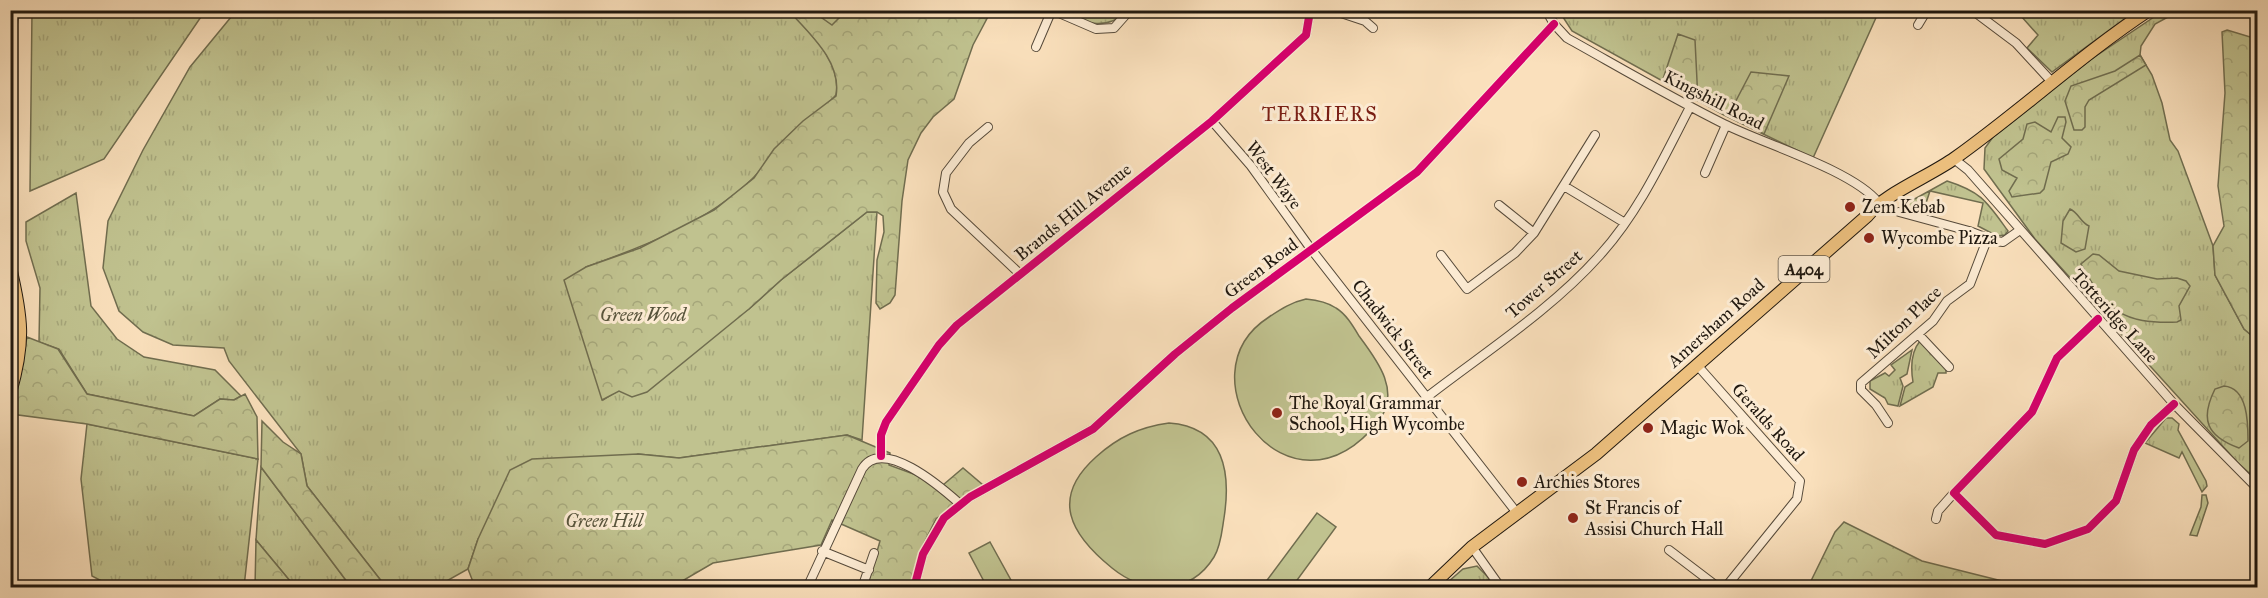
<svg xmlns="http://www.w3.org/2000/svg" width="2268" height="598" viewBox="0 0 2268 598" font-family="'IM FELL Great Primer',serif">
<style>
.grass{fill:url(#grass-tufts);stroke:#706d4f;stroke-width:1.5}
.forest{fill:url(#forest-crowns);stroke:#706d4f;stroke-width:1.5}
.garden{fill:#c0c28f;stroke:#706d4f;stroke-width:1.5}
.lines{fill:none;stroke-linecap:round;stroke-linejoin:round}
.minor-casing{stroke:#564a3a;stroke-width:10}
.primary-casing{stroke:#20180f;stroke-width:14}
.minor{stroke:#fcebd3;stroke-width:8}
.primary{stroke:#edc07e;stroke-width:12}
.cycleway-casing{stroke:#fcebd3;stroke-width:11}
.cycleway{stroke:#d6006c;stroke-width:8}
.poi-dot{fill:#8f2418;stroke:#fcebd3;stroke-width:2}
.labels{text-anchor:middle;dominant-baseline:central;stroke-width:6;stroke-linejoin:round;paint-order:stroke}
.shield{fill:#fcebd3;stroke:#62574a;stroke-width:1.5}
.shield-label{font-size:16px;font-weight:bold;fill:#20180f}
.street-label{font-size:18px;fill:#20180f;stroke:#fcebd3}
.poi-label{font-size:18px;fill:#20180f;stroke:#fcebd3;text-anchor:start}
.park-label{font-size:18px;font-style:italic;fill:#58543c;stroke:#fcebd3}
.neighbourhood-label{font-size:20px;letter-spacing:1.5px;fill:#7a1f14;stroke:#fcebd3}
</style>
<defs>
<pattern id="grass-tufts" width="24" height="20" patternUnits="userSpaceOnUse" patternTransform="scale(1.5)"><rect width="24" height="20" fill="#c0c28f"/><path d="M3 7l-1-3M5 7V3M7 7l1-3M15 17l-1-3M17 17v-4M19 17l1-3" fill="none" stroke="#a5a67a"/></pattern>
<pattern id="forest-crowns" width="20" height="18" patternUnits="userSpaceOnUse" patternTransform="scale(1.5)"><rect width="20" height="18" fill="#c0c28f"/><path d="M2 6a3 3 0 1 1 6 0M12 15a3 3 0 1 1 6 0" fill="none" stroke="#a5a67a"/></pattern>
</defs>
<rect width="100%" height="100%" fill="#fae0bc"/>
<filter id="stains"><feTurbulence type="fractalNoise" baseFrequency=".00333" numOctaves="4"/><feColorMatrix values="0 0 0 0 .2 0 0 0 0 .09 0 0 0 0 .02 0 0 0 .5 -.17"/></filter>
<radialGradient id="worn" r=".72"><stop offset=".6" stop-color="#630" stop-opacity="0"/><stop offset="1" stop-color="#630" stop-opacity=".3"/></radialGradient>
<path class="grass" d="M32,11H205L104,159L30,191Z
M236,11H789C811,34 842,61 836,95C822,111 802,122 787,137C773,150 765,167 752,179C706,223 645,246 586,267L603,400L749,309L781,280L867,212H877L862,440L847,435L679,458L638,454L478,539L468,569L436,587H386L307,486L301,454L229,361L224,348L173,345L143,332L119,311L103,268L108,221L143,150L190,67Z
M812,11H846L832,26Z
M1065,11H1126C1111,29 1083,26 1065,11Z
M1559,11H1879L1813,158L1724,115L1572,31Z
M2022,11V10L2135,11L2052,72L2027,48L2038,35L2020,15Z
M2163,11H2179L2155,24L2141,46L2140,55L2152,75L2162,103L2170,140L2178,151L2213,246L2215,275L2244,329L2257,340V480L2238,463L2035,239L1984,169L1985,148L1993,137L2090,60Z
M1947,181C1982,192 1987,202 2008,231L2005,235L1997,236L1978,226L1983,203L1930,191L1924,209L1931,211L1930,214L1922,211V202H1916L1913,208L1902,206Z
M76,193L91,306L117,339L144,357L215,370L241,396L234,400L220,399L194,416L87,394L59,349L39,342L40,288L26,241V222Z
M1920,341L1946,368V373H1938L1933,387L1900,406L1905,387L1913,382C1911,370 1910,353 1920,341Z
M1912,350L1907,374L1900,378L1903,386L1898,406L1888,404L1885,398L1870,389V381L1885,373L1889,376L1895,370L1891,365Z
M2166,418H2172L2179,424L2178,430L2206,481L2207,486L2202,492L2182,452L2179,458L2145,443Z
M87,424L258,459L244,587H113L92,576L81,479Z
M261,467L351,587H295L256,540Z
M2202,495H2206L2208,503L2197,536L2190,535L2201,507Z
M1477,566L1490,579L1485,582H1448L1463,569Z"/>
<path class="forest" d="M789,11H812L832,25L846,11H991L973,45L954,99L933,117L921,133L908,160L902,201L895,295L890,303L880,309L876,303L877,260L884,232L883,216L877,212H867L781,280L749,309L647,392L632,397L619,391L602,400L564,280L586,267L640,248L714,210L754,178L774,149L803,121L836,96C842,62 810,34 789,11Z
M2227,30L2257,39L2255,151L2258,154L2257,340L2244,329L2215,275L2213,246L2224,226L2218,186L2225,93L2222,32Z
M1678,34L1695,40L1698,101L1662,82Z
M2140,55L2146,65L2089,100L2085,107V127L2082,130H2074L2065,101L2071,86L2115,71Z
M1751,72L1789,76L1764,134L1728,116Z
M2058,117H2065L2066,122L2062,138L2071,147L2068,154L2051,162L2044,189L2040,193L2012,197L2009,191L2017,178L2002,170L1999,159L2023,139L2027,124L2035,122L2051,132Z
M2070,209C2079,213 2080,222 2089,226L2085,249L2076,252L2061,243L2063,221Z
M2093,254L2099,255L2119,271L2157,279L2177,278L2186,281L2190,286L2179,306L2181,320L2177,322C2122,324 2107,311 2081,264Z
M27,337L58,349L87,394L194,416L220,399L234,400L245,394L257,417L258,459L87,424L11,414Z
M2224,386C2248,388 2248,423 2248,441L2239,448C2206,436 2200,419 2215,389Z
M262,421L283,442L301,454L307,486L386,587H351L261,467Z
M847,435L890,453L889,465L943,485L963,468L983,485L936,519L920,551L910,587H867L880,541L832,520L821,545L713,563L672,587H653L641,580L623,588L475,587L468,569L478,539L510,470L532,459L638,454L679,458Z
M1844,522L1922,561L2006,582L2016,587H1808L1835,532Z
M256,540L295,587H255Z"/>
<path class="garden" d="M1306,299C1317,300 1327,302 1336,308C1346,314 1353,326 1359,336C1377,360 1402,392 1378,422C1289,532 1177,376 1269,317C1281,309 1292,302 1306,299Z
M1169,423C1225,427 1231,473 1224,518C1222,530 1221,546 1214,557C1190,596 1144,594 1112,568C1070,534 1050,498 1096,457C1118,437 1140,427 1169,423Z
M1317,513L1336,527L1292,587H1262Z
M990,542L1012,582L1002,587H987L969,553Z"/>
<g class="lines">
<defs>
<path id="minor" d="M1052,10L1096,29L1114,28L1130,10
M1332,10L1365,21L1373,28
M1546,10L1554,24L1567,38C1619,67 1670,97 1724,124C1764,144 1852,170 1878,202
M1972,10L2016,43L2051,81
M1918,25L1927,10
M1036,47L1051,12
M1212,121L1251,166L1311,249L1517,513
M988,127L969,143L946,173L943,192L951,209L1020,274
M1954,159L1968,170L2174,404L2258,489
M1705,173L1726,125
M1564,186L1625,223
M1499,205L1534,233
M1899,212L1969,231L1995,241L2003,242L2020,230
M1441,255L1467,289L1515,253L1534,233L1595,135
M2098,319L2057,358L2032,412L1954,493L1996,535L2045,544L2088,529L2116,501L2134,450L2151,425L2174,404
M1918,334L1949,367
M1697,365L1800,481L1797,499L1725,588
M1427,397C1485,352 1551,310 1600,255C1639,212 1664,157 1690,107
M1888,423L1876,405L1861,390V383L1933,321L1947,301L1970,284L1988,237
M881,456V435L886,422L939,345L957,325L1212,121L1306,35L1310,11
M1936,519L1938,511L1954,493
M1472,547L1501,588
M1669,550L1719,588
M822,551L869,570
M807,588L862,469C882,436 941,487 960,504
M862,588L874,553
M914,588L923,554L944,518L970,497L1093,429L1175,354L1232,308L1417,172L1554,24"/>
<path id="primary" d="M10,38L12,10
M10,267C22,318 25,342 10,393
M1429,588L1472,547L1596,454L1867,216C1884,194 1930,176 1955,158C2021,111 2081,55 2149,10"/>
</defs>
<use href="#minor" class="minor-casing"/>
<use href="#primary" class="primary-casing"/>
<use href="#minor" class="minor"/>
<use href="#primary" class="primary"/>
<defs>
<path id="cycleway" d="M2098,319L2057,358L2032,412L1954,493L1996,535L2045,544L2088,529L2116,501L2134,450L2151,425L2174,404
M881,456V435L886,422L939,345L957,325L1212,121L1306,35L1310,11
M914,588L923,554L944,518L970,497L1093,429L1175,354L1232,308L1417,172L1554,24"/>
</defs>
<use href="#cycleway" class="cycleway-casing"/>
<use href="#cycleway" class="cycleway"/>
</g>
<g class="poi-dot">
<circle cx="1850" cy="207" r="6"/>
<circle cx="1869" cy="238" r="6"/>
<circle cx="1277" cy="413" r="6"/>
<circle cx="1648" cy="428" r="6"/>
<circle cx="1522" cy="482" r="6"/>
<circle cx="1573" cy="518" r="6"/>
</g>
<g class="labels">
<rect class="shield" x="1778.5" y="256" width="51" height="26" rx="4.5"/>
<g class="shield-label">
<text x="1804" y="269">A404</text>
</g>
<g class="street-label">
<text transform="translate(1714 100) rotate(27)">Kingshill Road</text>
<text transform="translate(1274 175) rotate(53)">West Waye</text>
<text transform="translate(1073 212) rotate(-39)">Brands Hill Avenue</text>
<text transform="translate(1261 268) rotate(-37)">Green Road</text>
<text transform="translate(1544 284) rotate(-41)">Tower Street</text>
<text transform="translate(2115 316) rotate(48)">Totteridge Lane</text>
<text transform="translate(1904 322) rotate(-44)">Milton Place</text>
<text transform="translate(1716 323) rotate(-42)">Amersham Road</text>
<text transform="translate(1393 329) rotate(52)">Chadwick Street</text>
<text transform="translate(1768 422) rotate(48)">Geralds Road</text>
</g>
<g class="poi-label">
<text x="1862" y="207">Zem Kebab</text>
<text x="1881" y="238">Wycombe Pizza</text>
<text x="1289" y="403">The Royal Grammar<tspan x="1289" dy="21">School, High Wycombe</tspan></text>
<text x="1660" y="428">Magic Wok</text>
<text x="1534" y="482">Archies Stores</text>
<text x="1585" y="508">St Francis of<tspan x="1585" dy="21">Assisi Church Hall</tspan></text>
</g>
<g class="park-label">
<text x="643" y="315">Green Wood</text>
<text x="604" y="521">Green Hill</text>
</g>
<g class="neighbourhood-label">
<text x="1320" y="114">TERRIERS</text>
</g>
</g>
<rect width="2268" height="598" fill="none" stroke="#fae0bc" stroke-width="36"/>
<rect x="12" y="12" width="2244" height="574" fill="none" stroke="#20180f" stroke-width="3"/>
<rect x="18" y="18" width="2232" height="562" fill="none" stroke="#20180f" stroke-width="1.5"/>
<rect width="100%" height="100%" filter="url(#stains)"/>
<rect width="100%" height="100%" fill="url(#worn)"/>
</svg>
